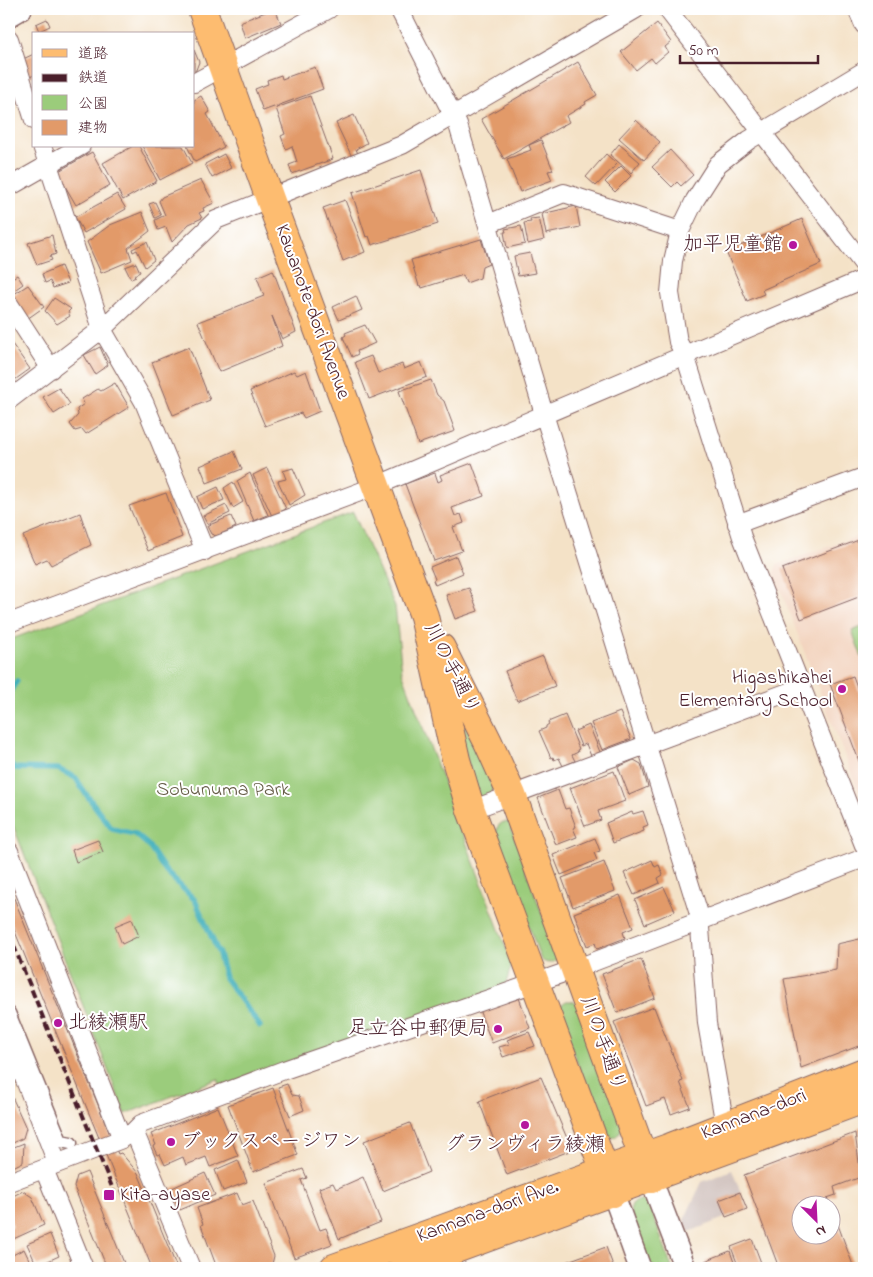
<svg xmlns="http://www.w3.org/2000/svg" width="873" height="1277" viewBox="0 0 873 1277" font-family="'Indie Flower','Klee One',sans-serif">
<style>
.built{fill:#f3d4bf}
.industrial{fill:#cfc0bb}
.green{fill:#9bcc7b;stroke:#727653}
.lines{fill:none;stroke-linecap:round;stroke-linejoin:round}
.stream{stroke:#3eaeba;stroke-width:5.5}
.building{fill:#e29a69}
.pedestrian-casing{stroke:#866362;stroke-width:15}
.minor-casing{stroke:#866362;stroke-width:20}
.tertiary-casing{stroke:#866362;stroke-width:24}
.primary-casing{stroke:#866362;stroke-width:30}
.pedestrian{stroke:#fff;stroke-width:12}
.minor{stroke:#fff;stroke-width:18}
.tertiary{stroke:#fff;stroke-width:21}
.primary{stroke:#fdbc70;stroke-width:28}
.rail{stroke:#4a1f2b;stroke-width:4;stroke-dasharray:8 4;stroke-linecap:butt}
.poi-dot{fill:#b5179e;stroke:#fff;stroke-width:2}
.labels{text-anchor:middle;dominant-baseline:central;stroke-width:4;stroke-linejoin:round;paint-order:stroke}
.poi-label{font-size:20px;fill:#4a1f2b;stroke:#fff;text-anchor:end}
.street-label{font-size:20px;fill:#4a1f2b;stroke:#fff}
.park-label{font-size:20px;fill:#665c47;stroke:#fff}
</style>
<rect width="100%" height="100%" fill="#fff"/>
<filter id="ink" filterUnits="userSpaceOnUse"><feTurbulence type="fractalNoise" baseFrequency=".02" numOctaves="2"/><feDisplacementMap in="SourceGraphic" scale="10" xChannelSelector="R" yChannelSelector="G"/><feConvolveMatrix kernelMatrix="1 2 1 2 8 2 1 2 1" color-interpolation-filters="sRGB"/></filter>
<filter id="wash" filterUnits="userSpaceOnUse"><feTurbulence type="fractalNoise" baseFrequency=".0096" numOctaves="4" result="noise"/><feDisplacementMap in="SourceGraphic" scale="20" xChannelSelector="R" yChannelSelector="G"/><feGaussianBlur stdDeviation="1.12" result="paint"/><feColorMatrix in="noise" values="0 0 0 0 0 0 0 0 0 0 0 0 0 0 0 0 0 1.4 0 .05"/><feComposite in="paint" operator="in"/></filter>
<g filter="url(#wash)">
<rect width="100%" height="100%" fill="#f4e2c7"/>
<path class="built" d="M864,534V806L774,573L777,565Z"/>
<path class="industrial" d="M732,1170L747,1209L689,1232L684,1220L702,1182Z"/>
<path class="green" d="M353,512L395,606L402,672L512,964L505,986L222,1089L218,1079L125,1114L9,815V640Z
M864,626V663L852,631Z
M444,677L477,750L493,789L490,795L478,799Z
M503,822H509L558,959C551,964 548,964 541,960L496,833L498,826Z
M566,1001H572L578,1005L622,1128C618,1137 612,1141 603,1135L559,1012L561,1005Z
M637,1201H643L649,1204L672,1268H650L630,1211L632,1205Z"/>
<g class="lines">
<path class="stream" d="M9,693L17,681
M9,761L13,768L58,769L76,778L83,790L112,829L135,834L148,845L166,872L195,900L219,954L225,978L260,1026"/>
</g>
<g id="blocks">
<path class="building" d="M273,9H275L281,23L245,38L240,22Z
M47,19L50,26L39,31L36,24Z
M657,23L671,42L665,47L668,52L655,63L651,58L636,70L621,52Z
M194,50L199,62L194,75Z
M34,54V75L30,77L23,59Z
M578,62L597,95L585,102L586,104L566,116L569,122L504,159L481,119Z
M315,67L323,89L263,111L255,89L268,84L267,80L281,75L282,79Z
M201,96L210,112L207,114L224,147L195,162L187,146H194V100Z
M310,96L333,159L292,174L289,165L297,162L292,146L286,149L281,136L285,134L276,108Z
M354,115L367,143L356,149L358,154L352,157L336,123Z
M636,120L660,142L644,160L619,138Z
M541,140L553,170L548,171L552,180L520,192L507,159L531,150L529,145Z
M619,144L640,162L631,173L610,155Z
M133,146H139L157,181L123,200L103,163Z
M142,146H183L192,163L160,180Z
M670,150L693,175L681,186L677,182L672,187L652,167Z
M92,152L110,185L76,205L57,172Z
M224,154L231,168L212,178L205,164Z
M606,154L617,164L596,186L586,177Z
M621,166L631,176L615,192L605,182Z
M421,170L438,224L372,245L369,236L366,237L352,193Z
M201,180L214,203L203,208L204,211L199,213L202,218L189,224L172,242L166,227L158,230L155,220L165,215L159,201L162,197Z
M117,194L126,209L84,233L75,217Z
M345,200L365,252L343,261L323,208Z
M155,202L161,215L155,218L149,204Z
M576,206L580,227L546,234L542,214Z
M142,212L150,231L128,248L132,260L101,273L87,242L110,225Z
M539,218L544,240L528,244L524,223L531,222L530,219Z
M802,219L821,264L762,290L764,294L747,301L726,252Z
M521,226L525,244L507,248L504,232H506L505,229Z
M52,235L56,254L50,256L52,260L37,265L28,243Z
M481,239L489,264L482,267L480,278L466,283L463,275L422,288L421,285L419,286L411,260Z
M147,242L154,260L145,267L137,250L133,252L132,249Z
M530,253L535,273L518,276L514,256Z
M136,263L140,272L134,275L136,277L131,279L125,267Z
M61,266L68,283L53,288L50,281L45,283L42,274Z
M273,270L296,332L282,339L272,316L282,346L219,372L198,322L264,296L257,277Z
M17,275L23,284L9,294V280Z
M28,285L44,307L27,319L11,296Z
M356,296L362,310L339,320L333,307Z
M54,298L71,309L68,312L70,316L57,324L45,311Z
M365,325L375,343L357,351L358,354L352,357L343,337L346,335L345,333Z
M12,344L30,369L9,384V346Z
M100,347L108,365L95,374L84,355Z
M189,347L210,400L173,415L152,362Z
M371,356L378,373L402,364L404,369L421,362L427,377L369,399L355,362Z
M294,371L297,375L306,371L320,411L304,418L301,413L265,426L250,391Z
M431,380L437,395L444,401L455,431L418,444L399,391Z
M115,383L129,407L86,434L82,429L75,431L70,424L78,415L77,409L84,404L82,399L98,389L101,391Z
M59,388L70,404L54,414L43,397Z
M234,451L242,469L207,483L200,466Z
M472,463L484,496L452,508L455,516L461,514L464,523L453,527L462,551L434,561L405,484L435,473L438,482L442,480L440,475Z
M267,468L286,509L272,516L253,475Z
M293,468L305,495L289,505L278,481L286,479L283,471Z
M250,473L268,515L254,521L237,481Z
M233,482L243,502L233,508L224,488Z
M218,487L224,500L202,509L197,497Z
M166,493L182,537L148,551L129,506Z
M226,505L230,513L207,524L203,516Z
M80,513L91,545L51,565L47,559L35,564L23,536Z
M231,516L236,527L216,536L211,534L207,526Z
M864,538V595L801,619L782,569Z
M456,556L463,573L435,585L433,580L435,579L430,567Z
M469,588L478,611L455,619L446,595Z
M543,656L555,686L517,701L505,671Z
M853,676L864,706V774L830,684Z
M620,712L631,739L602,750L591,723Z
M565,715L579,749L577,750L578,752L572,755L575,761L563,766L559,758L554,760L553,757L551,758L539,731L546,728V726L549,724L548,722Z
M589,725L600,752L591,756L586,744L581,746L575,731Z
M634,760L641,764L648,787L629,795L618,767Z
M614,771L625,801L598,811L601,820L585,826L570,788Z
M558,790L565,809L569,808L576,827L573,828L577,837L556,845L538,798Z
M643,811L648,825L643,827L644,831L613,843L606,823L632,812L633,814Z
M595,838L600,851L594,853L597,860L561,875L553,855Z
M98,840L103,852L76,862L72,850Z
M652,860L655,867L659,865L663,875L658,878L660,883L634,895L624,873Z
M604,862L615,891L573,907L562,878Z
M9,886L118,1154L121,1153L138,1173L177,1268H152L9,917Z
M664,887L675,911L645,924L635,900Z
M620,895L633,928L623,932L625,938L597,949L595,943L587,946L574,913Z
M132,919L139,936L122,944L115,926Z
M864,938V1044L801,1068L784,979L836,970L837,944Z
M641,959L655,998L617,1013L602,974Z
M518,995L530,1028L492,1043L479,1010Z
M654,1007L683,1081L680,1082L690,1107L671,1114L665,1099L646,1106L614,1022Z
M529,1032L535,1046L503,1057L499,1047L510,1044L507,1040Z
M541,1077L572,1150L507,1175L479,1101Z
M287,1084L292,1095L299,1096L304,1110L290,1116L278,1087Z
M273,1088L298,1155L253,1172L228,1105Z
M9,1090L26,1128L23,1138L9,1145Z
M218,1107L238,1156L210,1167L206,1157L186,1165L183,1157L165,1165L160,1154L157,1155L153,1146L156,1145L151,1134Z
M410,1123L429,1172L383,1191L364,1141Z
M864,1126V1144L858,1128Z
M855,1133L861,1177L834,1187L836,1195L827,1198L830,1204H800V1234H830L831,1206L854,1268H779L744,1175Z
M24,1143L23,1162L9,1169V1149Z
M238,1160L247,1182L223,1191L215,1170Z
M303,1169L307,1178L301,1180L320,1230L326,1228L332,1244L294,1258L266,1183Z
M87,1172L126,1268H107L74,1187L77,1176Z
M205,1173L215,1195L180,1210L170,1189Z
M363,1177L381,1222L339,1239L319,1188L333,1183L336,1189Z
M23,1191L32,1197L44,1225L9,1241V1228L13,1226L9,1217V1198Z
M740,1192L747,1209L726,1217L719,1200Z
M237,1193L242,1205L253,1201L274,1256L272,1264L262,1268H217L201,1225L203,1224L197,1208Z
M50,1234L59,1256L37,1266L27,1244Z
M752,1239L763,1268H739L731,1247Z
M606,1247L614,1268H549Z
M24,1249L33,1268H15L9,1257Z
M730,1251L736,1268H708L705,1261Z"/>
</g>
</g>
<g filter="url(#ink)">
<use href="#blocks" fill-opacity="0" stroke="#866362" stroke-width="1"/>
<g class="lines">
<defs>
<path id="pedestrian" d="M9,1013L61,1141L71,1143"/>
<path id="minor" d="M399,9L458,125L544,414L699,914L707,1023L725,1126
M667,9L864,265
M857,9L864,25
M9,39L34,120
M864,71L749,140L718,164L695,200L680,231L673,261L670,293L678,342L685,355L742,537L864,845
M194,83L329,9
M42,146L102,329L144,402L205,551
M9,187L81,146
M488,224L564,193L680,231
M9,304L51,369
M9,400L102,329L216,220L402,145L636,9
M737,524L864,477
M9,623L376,486L864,279
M471,810L802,687
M9,851L122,1139
M9,1039L57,1163
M44,1169L84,1268
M9,1182L122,1139L131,1133
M191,1268L134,1131L141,1124L284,1070L575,969L864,858"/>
<path id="tertiary" d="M9,16L21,9
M651,1179L685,1268
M613,1193L640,1268"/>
<path id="primary" d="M202,9L270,199L424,616L456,760L471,810L613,1193
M441,648L488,742L512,795L651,1179
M334,1268L671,1147L864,1072
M404,1268L864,1099"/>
</defs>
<use href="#pedestrian" class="pedestrian-casing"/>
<use href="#minor" class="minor-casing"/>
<use href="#tertiary" class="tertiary-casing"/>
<use href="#primary" class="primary-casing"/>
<use href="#pedestrian" class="pedestrian"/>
<use href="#minor" class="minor"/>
<use href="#tertiary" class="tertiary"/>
<use href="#primary" class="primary"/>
<path class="rail" d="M9,934L114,1192"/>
</g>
</g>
<g class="poi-dot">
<circle cx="793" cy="245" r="5"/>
<circle cx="842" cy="689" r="5"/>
<circle cx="58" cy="1023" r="5"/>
<circle cx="498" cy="1029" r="5"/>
<circle cx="525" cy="1125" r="5"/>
<circle cx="171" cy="1142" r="5"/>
<rect x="103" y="1189" width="12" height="12" rx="2.5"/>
</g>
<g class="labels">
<g class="poi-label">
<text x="783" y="245">加平児童館</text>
<text x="832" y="678">Higashikahei<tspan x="832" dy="23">Elementary School</tspan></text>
<text x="68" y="1023" text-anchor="start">北綾瀬駅</text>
<text x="488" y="1029">足立谷中郵便局</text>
<text x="181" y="1142" text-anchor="start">ブックスページワン</text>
<text x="525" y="1145" text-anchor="middle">グランヴィラ綾瀬</text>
<text x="120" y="1195" text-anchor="start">Kita-ayase</text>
</g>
<g class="street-label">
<text transform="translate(312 312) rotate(70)">Kawanote-dori Avenue</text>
<text transform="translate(451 669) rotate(63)">川の手通り</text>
<text transform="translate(602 1044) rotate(70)">川の手通り</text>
<text transform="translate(754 1115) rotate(-21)">Kannana-dori</text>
<text transform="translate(488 1212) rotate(-20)">Kannana-dori Ave.</text>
</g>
<g class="park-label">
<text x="223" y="790">Sobunuma Park</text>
</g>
</g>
<rect width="873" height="1277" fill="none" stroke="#fff" stroke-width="30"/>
<rect x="32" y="32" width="162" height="115" fill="#ffffff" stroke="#b7a5aa"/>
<rect x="42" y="49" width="25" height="8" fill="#fdbc70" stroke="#b7a5aa"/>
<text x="78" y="58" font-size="15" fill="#4a1f2b">道路</text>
<rect x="42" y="74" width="25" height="8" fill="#4a1f2b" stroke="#b7a5aa"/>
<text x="78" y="82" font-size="15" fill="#4a1f2b">鉄道</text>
<rect x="42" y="95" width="25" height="15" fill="#9bcc7b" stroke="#b7a5aa"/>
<text x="78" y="108" font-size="15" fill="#4a1f2b">公園</text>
<rect x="42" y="120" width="25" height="15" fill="#e29a69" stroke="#b7a5aa"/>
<text x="78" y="132" font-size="15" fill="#4a1f2b">建物</text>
<g transform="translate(816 1220) rotate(156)"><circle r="24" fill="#ffffff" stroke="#b7a5aa"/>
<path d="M0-4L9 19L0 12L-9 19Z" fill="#b5179e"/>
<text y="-8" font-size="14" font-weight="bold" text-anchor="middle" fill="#4a1f2b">N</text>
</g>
<path d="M680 55v8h138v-8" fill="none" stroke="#4a1f2b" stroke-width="2.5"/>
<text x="688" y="55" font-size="15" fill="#4a1f2b" stroke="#ffffff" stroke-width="4" paint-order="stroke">50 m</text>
</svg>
